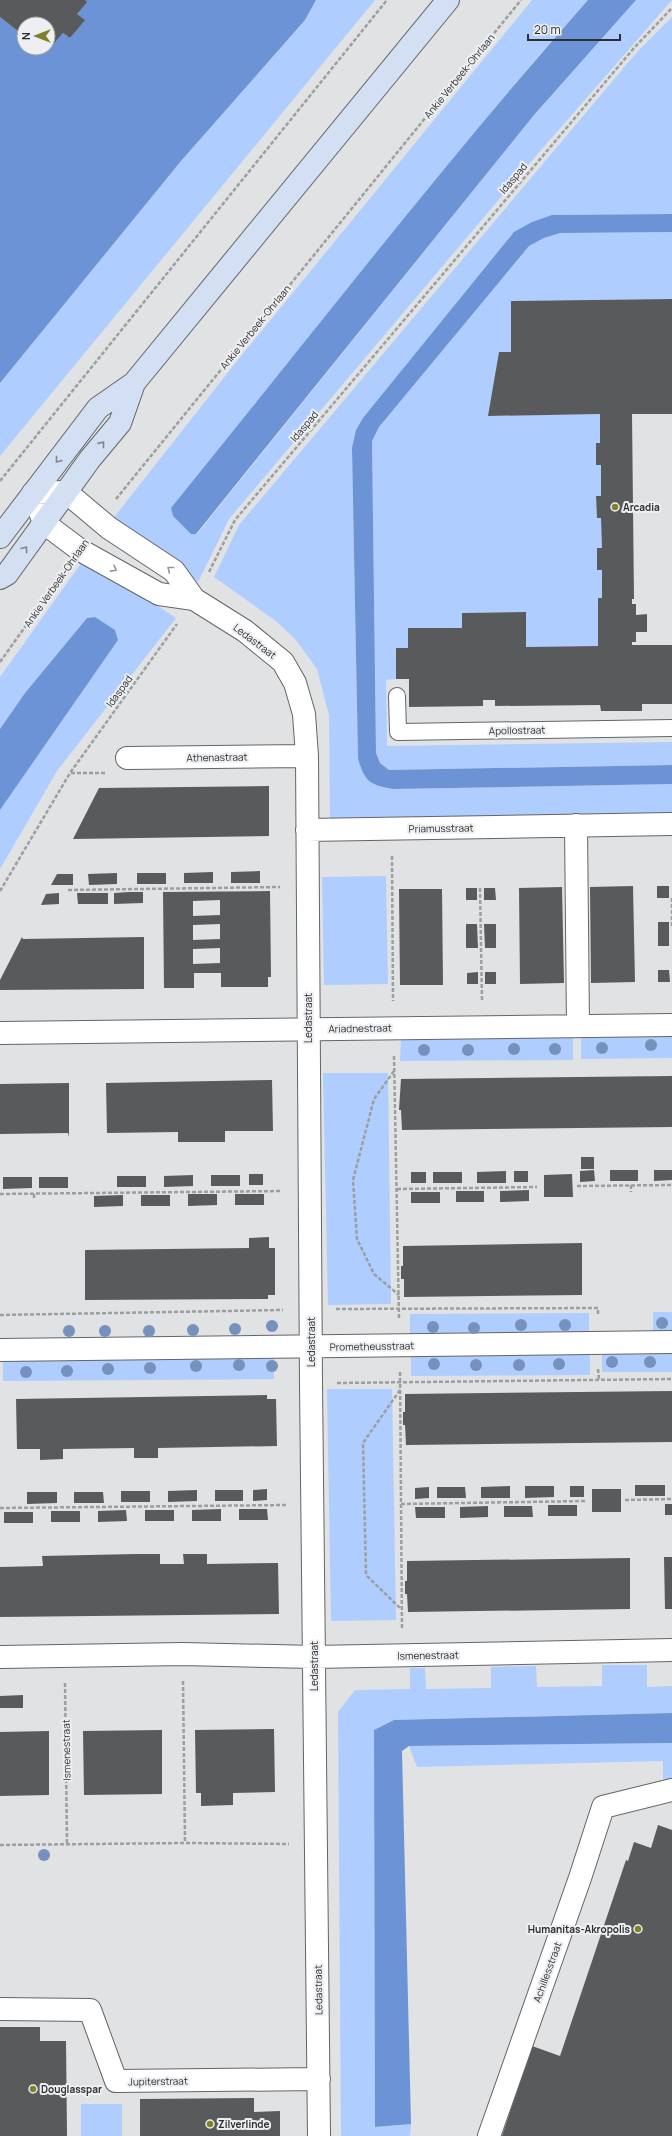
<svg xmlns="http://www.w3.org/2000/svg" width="672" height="2136" viewBox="0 0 672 2136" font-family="Manrope,sans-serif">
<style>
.green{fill:#afcdff}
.water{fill:#6c93d5}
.building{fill:#585a5c;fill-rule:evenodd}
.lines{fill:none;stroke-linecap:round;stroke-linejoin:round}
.service-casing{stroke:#646567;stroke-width:18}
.minor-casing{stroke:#646567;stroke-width:24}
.secondary-casing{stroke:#646567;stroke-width:24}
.path{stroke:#9c9e9f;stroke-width:2.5;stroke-dasharray:4 2;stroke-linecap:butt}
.service{stroke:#fff;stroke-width:16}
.minor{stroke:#fff;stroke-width:22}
.secondary{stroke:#d3dff2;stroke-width:22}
.tree{fill:#7691bd}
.oneway{stroke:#808690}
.oneway2{stroke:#969697}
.poi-dot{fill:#80812b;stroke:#edeff2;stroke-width:1.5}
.labels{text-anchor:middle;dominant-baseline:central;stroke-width:4;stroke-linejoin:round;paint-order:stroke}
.street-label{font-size:10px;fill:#2e2e2f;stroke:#edeff2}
.poi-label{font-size:10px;font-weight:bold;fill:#2e2e2f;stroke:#edeff2;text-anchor:start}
</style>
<rect width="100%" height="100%" fill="#e0e2e4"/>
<path class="green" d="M316,0H375L0,456V383L181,161L305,20Z
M532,0H588L539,55L344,295L191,534H197L534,115L636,0H672L528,165L229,519L198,582L112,520L233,366Z
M672,17V214L552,215L352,448L358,759C365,782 370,785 393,789L672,784V814L330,818L329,715L317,669L296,640L276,621L214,577L239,525L637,52Z
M672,232V299L511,301V352L499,353L489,416L600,414V443H596V465H601V496H596L597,518H601L602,548L597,549V570H602V598L598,599V646L526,647V612L462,613V628L408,629V648L396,649V679L386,680L387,746L672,742V765L389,770L380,763L376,753L372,441L379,427L529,246L544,238L560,233Z
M82,562L130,588L176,618L57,771L0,869V810L118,640L115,630L95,617L87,618L25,693L0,729V677Z
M386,876L388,984L324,985L322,877Z
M672,1036V1058L581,1059V1037Z
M573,1037V1060L400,1061L401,1038Z
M323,1073H388L391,1304L328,1305Z
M653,1312H672V1333H653Z
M589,1313V1336H410V1314Z
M602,1352H672V1372H602Z
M590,1353V1375L411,1376V1354Z
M274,1357V1379L3,1381V1361Z
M327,1389H392L396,1620L331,1621Z
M602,1665H647V1687L672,1686V1713L394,1720L374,1730L375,2127L411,2124L410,2136H341L338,1712L355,1690L410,1689V1668H425L426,1689L491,1688V1667L536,1666L537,1687L602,1686Z
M672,1743V1779H663V1761L417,1767L409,1746Z
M81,2104H122V2136H81Z"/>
<path class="water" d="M85,0H316L305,20L181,161L0,383V17L24,36V48H40L46,53L63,33L70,38L84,20L77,14Z
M588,0H636L534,115L196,534H191L173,516L171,508C309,338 443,164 588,0Z
M672,214V232L560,233L544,238L529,246L379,427L372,441L376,753L380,763L389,770L672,765V784L393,789C370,785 365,782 358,759L352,448L356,430L363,418L514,232L532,222L552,215Z
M95,617L115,630L118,640L0,810V729L25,693L87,618Z
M672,1713V1743L409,1746L402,1751L411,2124L375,2127L374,1730L394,1720Z"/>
<path class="building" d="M0,0H85L87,2L77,14L85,20L70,38L63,33L46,53L40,48H48V24H24V36L0,17Z
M672,299V414H632L634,599H632V604H636V615L647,614V632H636V642H632V645H672V704H642V711H601L600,705L495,706V700H483V706L409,707V679H396V648H408V628H462V613L526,612V647L598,646V598H602V570H597V548H602L601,518H597L596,496H601V465H596V443H600V414L488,416L499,352H511V301Z
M269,786V836L73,839L99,788Z
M260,871V883H231V872Z
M213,872V883H184V873Z
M117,873V884L89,885L88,874Z
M137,873H166V884H137Z
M57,874H73V885H51Z
M633,886L635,982L591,983L590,887Z
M657,886H669V898H657Z
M562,887L564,983L520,984L519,888Z
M466,888H477V900H466Z
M484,888H495L496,900H484Z
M399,889H442L443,985H400Z
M270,891L271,977H268V987H221V973H194V988H164L163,892ZM220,900V915L193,916V901ZM220,924V939L193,940V925ZM220,948V963L193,964V949Z
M129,892H143V903L114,904V893Z
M59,893V904L41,905L46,894Z
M77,893H108V904H78Z
M658,922H669V946H658Z
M466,924H477L478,948H466Z
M484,924H496V948H485Z
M22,937L23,939L144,937V989L0,990V980Z
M658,970H669L670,982H658Z
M478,972V984H467V973Z
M485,972H496V984H485Z
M672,1076V1127L402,1130L401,1110H399L401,1079Z
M272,1080L273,1131H225V1142H178V1132L107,1133L106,1083Z
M69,1083V1137L68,1133L0,1134V1084Z
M581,1157H594V1169H581Z
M594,1170L595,1181L580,1182V1171Z
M610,1170H638V1181H610Z
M654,1170H672V1180L654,1181Z
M506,1171V1183H477V1172Z
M514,1171H528V1182H514Z
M411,1172H426V1183H411Z
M433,1172H462V1183H433Z
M249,1174H263V1185H249Z
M572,1174L573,1197H544V1175Z
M193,1175V1186L164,1187V1176Z
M211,1175H240V1186H211Z
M117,1176H146V1187H117Z
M3,1177H32V1188L3,1189Z
M39,1177H68V1188H39Z
M529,1190V1201L500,1202V1191Z
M456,1191H484V1202H456Z
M411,1192H440V1203H411Z
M188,1194H217V1205L188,1206Z
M235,1194H264V1205H235Z
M123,1195V1206L94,1207V1196Z
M141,1195H170V1206H141Z
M269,1237V1248H275V1295H268V1299L85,1300V1250L249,1248V1238Z
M582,1243V1295L404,1297V1279H401V1266H403V1246Z
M672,1391V1442L406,1445L405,1425H403V1412H405V1394Z
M267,1395V1399H276L277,1446L158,1448V1458H134V1448L63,1449V1459L40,1460V1449H17L16,1399Z
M635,1485H665V1496H635Z
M510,1486V1498H481V1487Z
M525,1486H554V1497L525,1498Z
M570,1486H584V1497H570Z
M429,1487V1498L415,1499V1488Z
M437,1487H465L466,1498H437Z
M267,1489V1500L253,1501V1490Z
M592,1489H621V1512H592Z
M197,1490V1501L168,1502V1491Z
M215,1490H243V1501H215Z
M121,1491H150V1502H121Z
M27,1492H57V1503L27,1504Z
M74,1492H103L104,1503H74Z
M665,1504H672V1515H665Z
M548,1505H577V1516H548Z
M488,1506V1517L460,1518V1507Z
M504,1506H532L533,1517H504Z
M415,1507H445V1518H416Z
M221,1509V1521H192V1510Z
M239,1509H267L268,1520H239Z
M126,1510L127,1521L98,1522V1511Z
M145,1510H174V1521H145Z
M51,1511H80V1522H51Z
M4,1512H33V1523H4Z
M136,1554H160V1564H184L183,1554H207V1564L278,1563L279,1614L0,1617V1567L43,1566L42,1556Z
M664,1557H672V1609H665Z
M630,1558V1609L408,1612L407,1594H405V1581H407V1561Z
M23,1695V1708H0V1696Z
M274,1729L275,1792L233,1793V1805L201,1806V1793H196L195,1730Z
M162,1730V1794L84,1795L83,1731Z
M49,1731V1795L0,1796V1732Z
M658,1825L672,1830V2136H502L532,2046L560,2056L626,1860L628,1861L634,1842L651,1848Z
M0,2027H40V2041H66L67,2136H0Z
M254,2098V2112L280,2111V2136H140V2099Z"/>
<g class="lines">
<defs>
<path id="service" d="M397,696L398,732L672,728"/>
<path id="minor" d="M194,599L159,594L80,550L44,523L33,493L66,492L109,528L174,571L194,599L245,631L283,662L295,683L304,714L307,756L311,1383L319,2136
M127,758L307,756
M576,825L578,1026
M307,830L672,824
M0,1033L672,1025
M0,1350L672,1342
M0,1657L183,1654L314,1657L672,1650
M0,2009L90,2010L116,2081L319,2079
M489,2136L580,1878L603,1807L672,1790"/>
<path id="secondary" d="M0,537L98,408L134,383L448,0
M0,578L7,574L90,459L120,423L134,383"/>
</defs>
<use href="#service" class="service-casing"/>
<use href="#minor" class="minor-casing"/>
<use href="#secondary" class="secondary-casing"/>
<path class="path" d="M0,481L387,0
M116,499L521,0
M209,572L235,520L634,48L672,8
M0,662L65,571
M71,773H106
M392,856L393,1001
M480,888L482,1001
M68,890L280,887
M0,891L70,773L177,624
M672,898V926
M394,1056L399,1319
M394,1071L374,1099L353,1180L357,1239L374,1274L399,1295
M631,1185V1192
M577,1186L672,1185
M397,1189L537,1187
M0,1194L282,1191
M34,1194V1200
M336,1309L598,1308V1316
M0,1315L283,1310
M598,1369L599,1380
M400,1372L402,1629
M337,1383L672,1379
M400,1390L363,1443L366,1575L401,1609
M625,1500L672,1499
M401,1504L585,1501
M0,1508L286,1505
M183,1681L185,1843
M65,1683L67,1844
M0,1845L185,1843L289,1844"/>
<use href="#service" class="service"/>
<use href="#minor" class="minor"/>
<use href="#secondary" class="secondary"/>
</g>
<g class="tree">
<circle cx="651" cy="1045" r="6"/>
<circle cx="602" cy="1048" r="6"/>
<circle cx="514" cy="1049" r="6"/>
<circle cx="555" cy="1049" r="6"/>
<circle cx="424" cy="1050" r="6"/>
<circle cx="468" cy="1050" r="6"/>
<circle cx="662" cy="1323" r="6"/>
<circle cx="521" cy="1325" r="6"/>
<circle cx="565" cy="1325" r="6"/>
<circle cx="272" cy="1326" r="6"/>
<circle cx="433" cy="1327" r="6"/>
<circle cx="474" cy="1328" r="6"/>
<circle cx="235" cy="1329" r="6"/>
<circle cx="193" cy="1330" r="6"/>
<circle cx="69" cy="1331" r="6"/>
<circle cx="105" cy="1331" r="6"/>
<circle cx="149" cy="1331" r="6"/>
<circle cx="612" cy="1362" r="6"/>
<circle cx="650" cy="1362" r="6"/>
<circle cx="434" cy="1364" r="6"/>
<circle cx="559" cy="1364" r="6"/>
<circle cx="239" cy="1365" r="6"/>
<circle cx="476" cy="1365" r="6"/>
<circle cx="519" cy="1365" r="6"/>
<circle cx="196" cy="1366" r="6"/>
<circle cx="272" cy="1366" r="6"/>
<circle cx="150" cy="1368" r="6"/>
<circle cx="108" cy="1369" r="6"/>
<circle cx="67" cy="1371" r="6"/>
<circle cx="26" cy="1372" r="6"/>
<circle cx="44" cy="1855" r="6"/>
</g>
<defs><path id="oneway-chevron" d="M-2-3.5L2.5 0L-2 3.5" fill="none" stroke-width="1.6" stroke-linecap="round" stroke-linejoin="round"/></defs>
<g class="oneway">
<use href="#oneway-chevron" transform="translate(102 444) rotate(-51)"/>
<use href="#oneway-chevron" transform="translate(58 460) rotate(128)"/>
<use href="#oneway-chevron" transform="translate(25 549) rotate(-53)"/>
</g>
<g class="oneway2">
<use href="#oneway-chevron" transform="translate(114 569) rotate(29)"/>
<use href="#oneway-chevron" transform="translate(170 569) rotate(-142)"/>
</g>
<g class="poi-dot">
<circle cx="615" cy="507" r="4"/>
<circle cx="638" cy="1929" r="4"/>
<circle cx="33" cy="2089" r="4"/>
<circle cx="210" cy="2124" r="4"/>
</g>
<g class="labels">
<g class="street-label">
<text transform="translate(459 76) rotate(-51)">Ankie Verbeek-Ohrlaan</text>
<text transform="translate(513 178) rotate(-50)">Idaspad</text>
<text transform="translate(255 327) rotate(-51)">Ankie Verbeek-Ohrlaan</text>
<text transform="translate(304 426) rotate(-50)">Idaspad</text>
<text transform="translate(56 583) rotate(-55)">Ankie Verbeek-Ohrlaan</text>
<text transform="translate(255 641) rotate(37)">Ledastraat</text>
<text transform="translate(119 691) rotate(-54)">Idaspad</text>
<text transform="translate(517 730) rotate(-1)">Apollostraat</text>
<text transform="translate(217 757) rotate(-1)">Athenastraat</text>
<text transform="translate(441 828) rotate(-1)">Priamusstraat</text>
<text transform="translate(308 1018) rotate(-90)">Ledastraat</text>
<text transform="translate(360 1028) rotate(-1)">Ariadnestraat</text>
<text transform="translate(311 1342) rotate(-90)">Ledastraat</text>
<text transform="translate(372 1346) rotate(-1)">Prometheusstraat</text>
<text transform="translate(428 1655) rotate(-1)">Ismenestraat</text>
<text transform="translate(314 1666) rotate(-90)">Ledastraat</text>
<text transform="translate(66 1750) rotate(-91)">Ismenestraat</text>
<text transform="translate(547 1972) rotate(-70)">Achillesstraat</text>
<text transform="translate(318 1990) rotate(-91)">Ledastraat</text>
<text transform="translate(158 2081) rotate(-1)">Jupiterstraat</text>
</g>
<g class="poi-label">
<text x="623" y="507">Arcadia</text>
<text x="630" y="1929" text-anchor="end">Humanitas-Akropolis</text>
<text x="41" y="2089">Douglasspar</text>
<text x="218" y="2124">Zilverlinde</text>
</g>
</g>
<g transform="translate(36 36) rotate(270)"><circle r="19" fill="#edeff2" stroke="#a1a2a4"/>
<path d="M0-3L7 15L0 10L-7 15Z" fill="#80812b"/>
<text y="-6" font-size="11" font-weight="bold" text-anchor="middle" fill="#2e2e2f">N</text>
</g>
<path d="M528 34v6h92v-6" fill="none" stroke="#2e2e2f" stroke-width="2"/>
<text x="534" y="34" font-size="12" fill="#2e2e2f" stroke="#edeff2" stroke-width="3" paint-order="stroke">20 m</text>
</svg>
